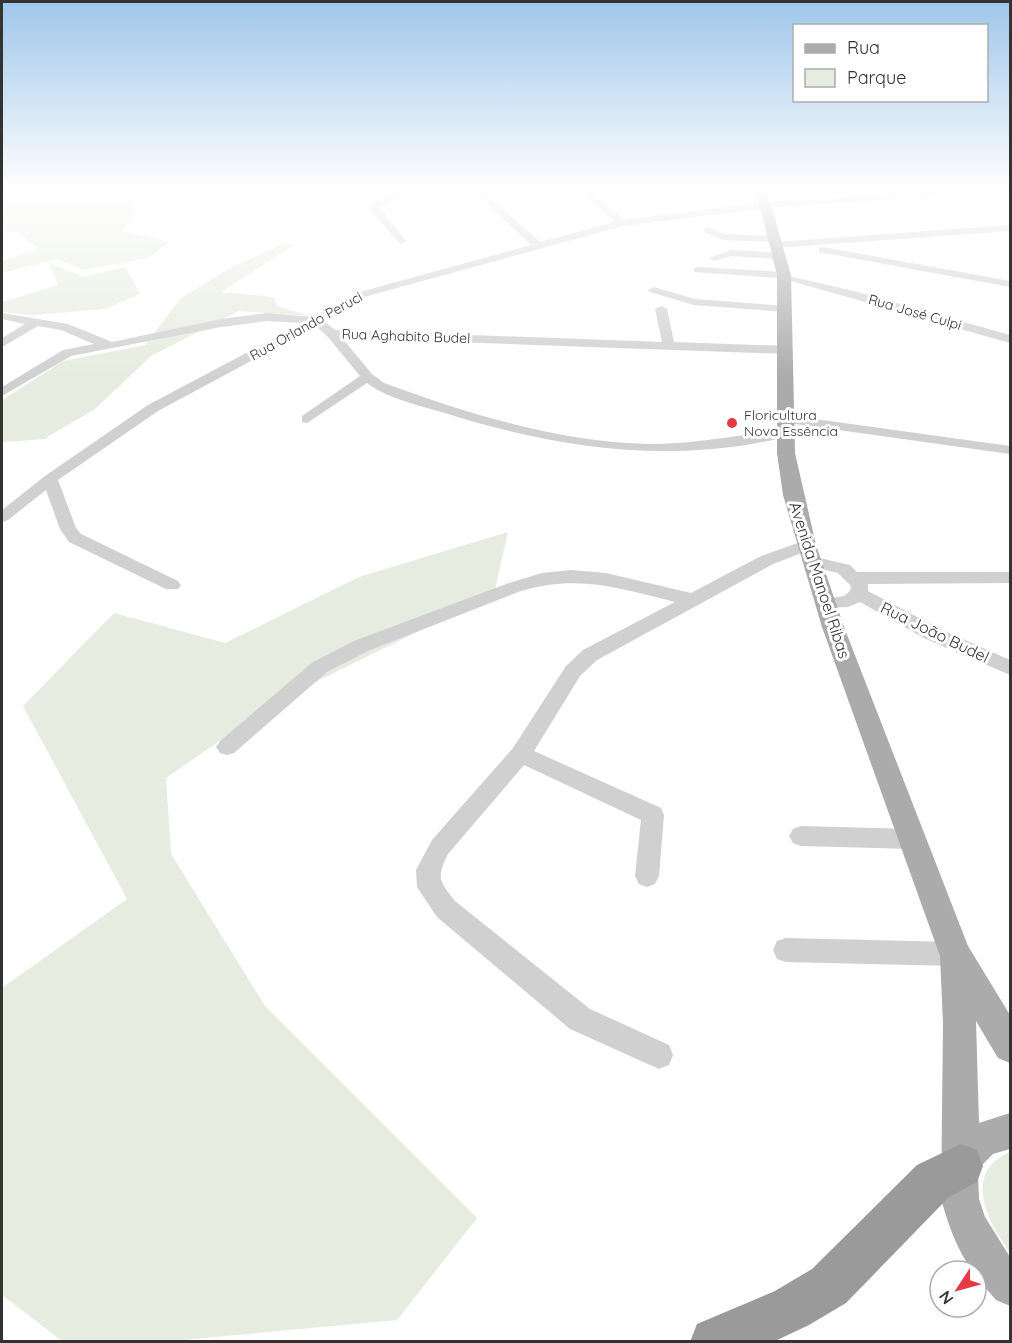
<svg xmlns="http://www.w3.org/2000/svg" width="1012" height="1343" viewBox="0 0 1012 1343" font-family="Quicksand,sans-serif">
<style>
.green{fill:#e6ecdf}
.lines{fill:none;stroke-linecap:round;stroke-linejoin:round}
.minor{fill:#d0d0d0;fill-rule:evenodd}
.major{fill:#ababab;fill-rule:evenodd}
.highway{fill:#9a9a9a;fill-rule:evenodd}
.poi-dot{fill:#e63946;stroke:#fff;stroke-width:2}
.labels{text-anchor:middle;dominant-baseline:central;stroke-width:6;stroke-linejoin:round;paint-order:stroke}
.far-street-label{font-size:14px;fill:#333;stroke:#fff}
.far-poi-label{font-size:14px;fill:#333;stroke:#fff;text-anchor:start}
.street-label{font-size:16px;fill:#333;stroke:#fff}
</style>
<rect width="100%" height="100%" fill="#fff"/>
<path class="green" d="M2,191L54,193L118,191L133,196L137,211L122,231L170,242L148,258L84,270L56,259L2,273V261L39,249L19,233L2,230Z
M285,243L294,245L221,292L274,297L277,306L310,316L239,311L151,356L95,409L44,439L2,442V400L63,361L145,345L181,298L232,267Z
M49,263L83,277L125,267L140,294L105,309L33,315L2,312V302L58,285Z
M508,532L494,594L277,701L166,778L171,854L265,1006L477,1218L397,1320L172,1341H62L2,1295V988L127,899L23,706L114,613L225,643L359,577Z
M1010,1152V1252C987,1222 962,1172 1010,1152Z"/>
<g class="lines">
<path class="minor" d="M288,191H297L292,194Z
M398,191H409L379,207L406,241L401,244L374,215L369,206L381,197Z
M474,191H483L540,242L615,222L580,191H589L624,220L765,202L935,191H974L970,194L765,208L623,226L364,297L324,321L335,330L662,342L655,309L661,306L667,309L674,342L787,346L793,350L787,354L342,338L372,374L384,383C469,414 558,442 649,444C695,444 740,435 785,429L790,430V436C674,465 560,449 448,414C422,406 388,399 367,383L307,423L302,422V416L360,376L328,337L316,326L158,411L58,480L76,528L81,534L178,581L181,585L178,589H166L69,542L60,529L46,490L8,520L2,522V510L45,476L148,405L303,323L267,321L221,327L71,356L2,396V387L63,350L94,344L61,330L38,326L2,347V338L25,324L2,319V313L68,324L112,342L221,319L267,313L314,317L356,293L531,245Z
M1010,225V231L776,248L771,245L776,242Z
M707,227L725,234L774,236L779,239L774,242L723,240L704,232V228Z
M823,247L1010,281V287L819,252V248Z
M731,250L779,253L784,256L779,259L731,256L714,261L709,258Z
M698,267L784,272L789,276L854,291L1010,335V343L780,278L694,272V268Z
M654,287L695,299L786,306L792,309L786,312L694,305L650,292L648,290Z
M786,415L1010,446V454L781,422V416Z
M806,540L814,545L812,549L773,564L597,660L580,676L534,751L661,808L664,815L659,876L655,884L647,887L639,884L635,876L641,820L524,765L448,854C436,878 439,881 455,901L590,1009L669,1045L673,1055L669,1065L659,1069L570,1029L437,917L417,887L416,870L432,840L513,748L566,666L583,650L675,602C620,588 577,574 521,591L368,651L327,672L234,753L227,755L220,753L216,747L220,741L313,662L354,641L509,583L542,573L571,570L606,573L691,593L761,556Z
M811,556L850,565L857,572H1010V583L868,584V591L938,628L1010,660V675L924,638L860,602L848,607L819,608L816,604L819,600L844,596L850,591L851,586L838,573L805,565L802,561L805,557Z
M801,826L912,829L920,832L924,839L920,846L912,849L801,846L793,843L789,836L793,829Z
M786,938L955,942L964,945L968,954L964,963L955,966L786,962L777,959L773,950L777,941Z"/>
<path class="major" d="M756,191H767L791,275L795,453L816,545L844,627L968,946L1010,1015V1063L998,1058L976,1021L979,1123L1010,1113V1149L993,1154L981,1166L978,1175L979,1199L985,1217L1010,1257V1306L996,1300L976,1277V1271H972C957,1249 948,1224 941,1199L943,1024L940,956L822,627L783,495L777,453V275Z"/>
<path class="highway" d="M961,1144L977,1150L983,1166L977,1182L949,1197L846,1303L809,1325L773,1342H690L697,1324L775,1291L812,1269L917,1165Z"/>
</g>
<linearGradient id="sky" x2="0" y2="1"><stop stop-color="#9ec6ea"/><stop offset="0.5" stop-color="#fff"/><stop offset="1" stop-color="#fff" stop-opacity="0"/></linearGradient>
<rect width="1012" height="379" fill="url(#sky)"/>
<circle class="poi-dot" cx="732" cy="423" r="6"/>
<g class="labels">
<g class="far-street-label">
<text transform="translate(915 312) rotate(16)">Rua José Culpi</text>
<text transform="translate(306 326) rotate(-29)">Rua Orlando Peruci</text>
<text transform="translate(406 336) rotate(2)">Rua Aghabito Budel</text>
</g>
<g class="far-poi-label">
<text x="744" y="415">Floricultura<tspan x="744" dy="16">Nova Essência</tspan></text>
</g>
<g class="street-label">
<text transform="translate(820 580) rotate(72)">Avenida Manoel Ribas</text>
<text transform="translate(935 632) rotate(26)">Rua João Budel</text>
</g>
</g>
<rect width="1012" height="1343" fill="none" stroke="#333333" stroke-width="6"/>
<rect x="793" y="24" width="195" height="78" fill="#ffffff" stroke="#adadad" stroke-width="1.5"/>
<rect x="805" y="44" width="30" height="9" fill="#ababab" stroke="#adadad" stroke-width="1.5"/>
<text x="847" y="54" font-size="18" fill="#333333">Rua</text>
<rect x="805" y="69" width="30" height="18" fill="#e6ecdf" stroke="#adadad" stroke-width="1.5"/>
<text x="847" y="84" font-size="18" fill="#333333">Parque</text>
<g transform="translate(958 1289) rotate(234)"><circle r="28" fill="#ffffff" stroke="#adadad" stroke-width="1.5"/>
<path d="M0-4.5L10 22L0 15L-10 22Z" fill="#e63946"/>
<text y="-9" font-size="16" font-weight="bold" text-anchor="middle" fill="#333333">N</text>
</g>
</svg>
